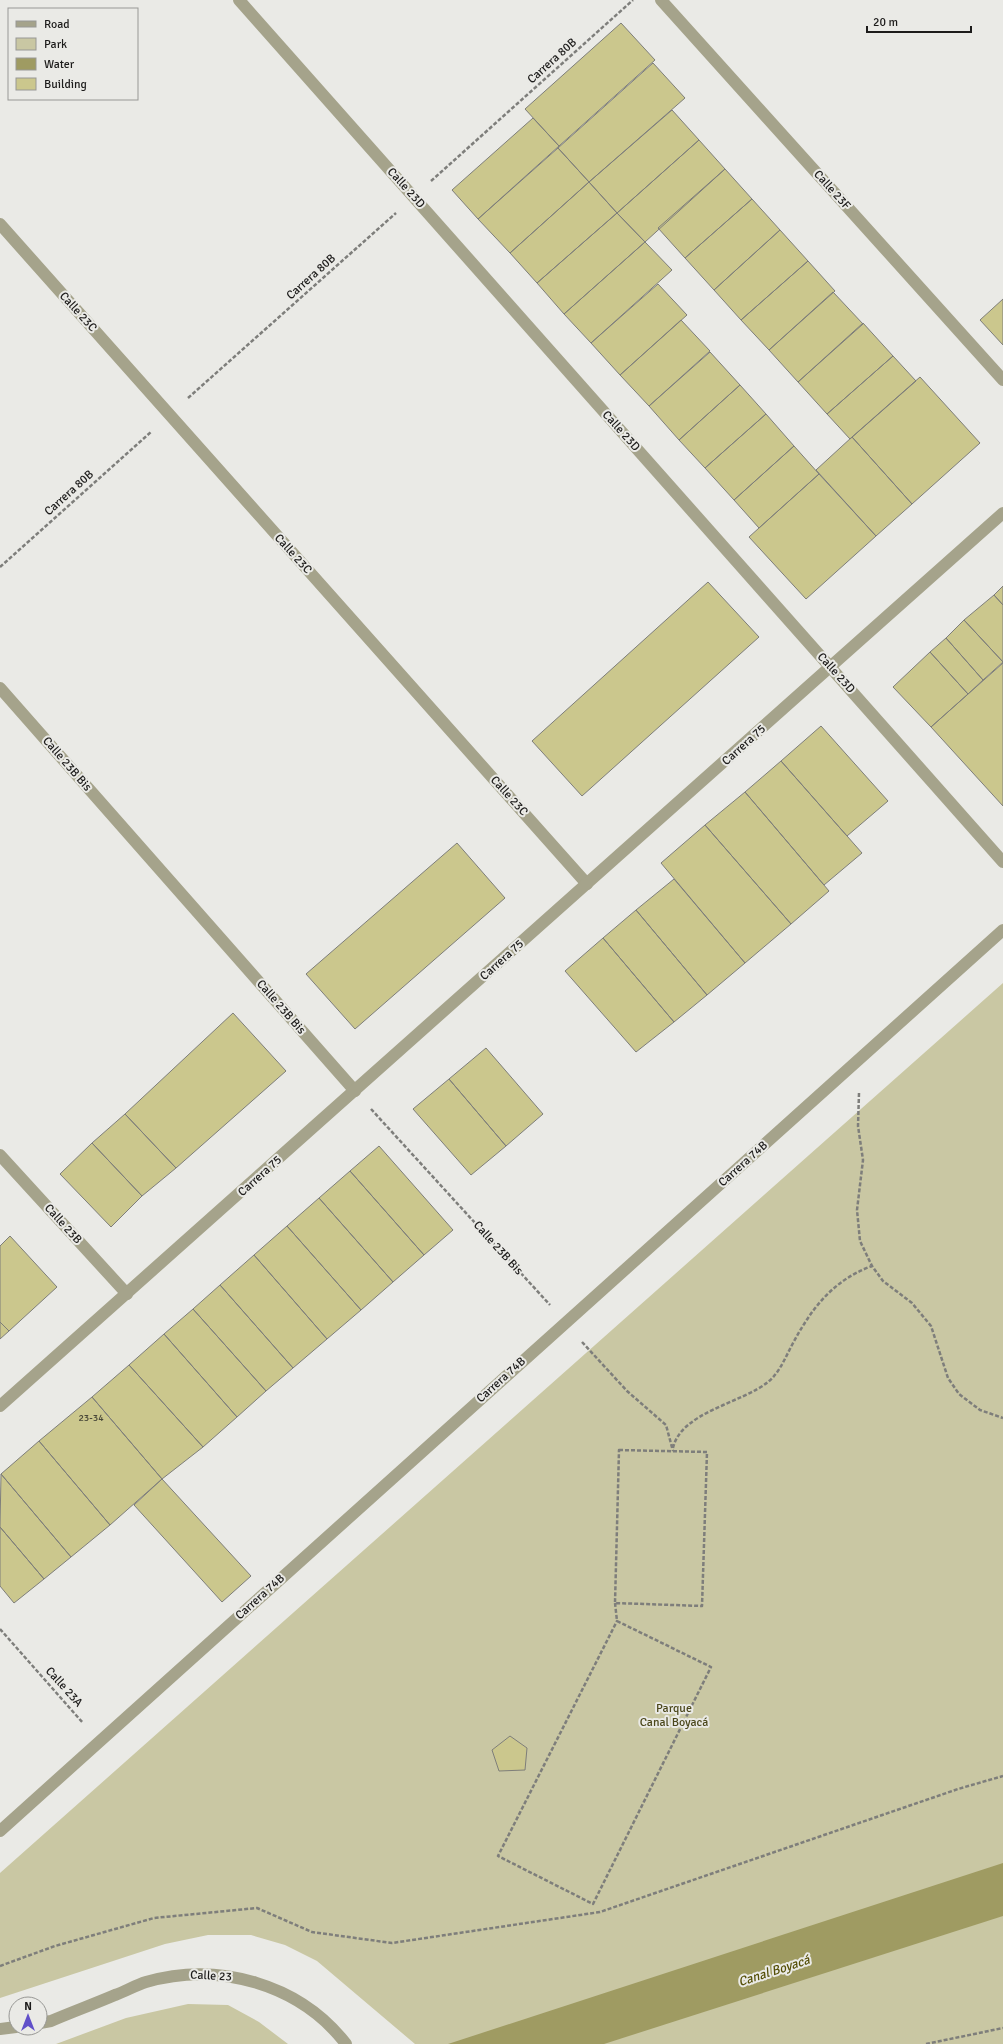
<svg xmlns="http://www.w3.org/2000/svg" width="1003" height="2044" viewBox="0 0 1003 2044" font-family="Signika,sans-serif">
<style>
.green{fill:#c9c7a3}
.water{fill:#9f9b62}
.building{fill:#cbc78d;stroke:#7e7e7a}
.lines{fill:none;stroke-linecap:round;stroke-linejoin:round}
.path{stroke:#7e7e7b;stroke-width:2.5;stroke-dasharray:4 2;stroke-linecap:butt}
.minor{stroke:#a5a38b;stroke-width:12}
.tertiary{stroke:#a5a38b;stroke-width:12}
.labels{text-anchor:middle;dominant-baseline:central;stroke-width:4;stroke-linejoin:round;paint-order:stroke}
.number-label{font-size:10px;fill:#484738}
.street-label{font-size:12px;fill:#1d1c1b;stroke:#eaeae6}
.park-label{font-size:12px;fill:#4b471b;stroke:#eaeae6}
.water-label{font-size:13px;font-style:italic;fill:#554f07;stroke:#eaeae6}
</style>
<rect width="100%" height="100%" fill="#eaeae6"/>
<path class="green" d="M1003,983V2044H415L317,1961L285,1945L251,1935H208L165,1944L0,1998V1873Z
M188,2004L228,2005L259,2022L288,2044H56L126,2018Z"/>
<path class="water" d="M1003,1863V1916L604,2044H448Z"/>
<path class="building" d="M621,23L655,60L559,146L525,109Z
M653,63L685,98L589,182L558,148Z
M672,110L699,140L617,213L589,182Z
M533,118L559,146L478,219L452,190Z
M699,140L725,169L645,242L617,213Z
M558,148L589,182L510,253L478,219Z
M725,169L752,199L685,258L658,228Z
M589,182L617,213L537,283L510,253Z
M752,199L780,230L714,290L685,258Z
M617,213L645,242L564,314L537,283Z
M780,230L808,261L741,320L714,290Z
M645,242L672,270L591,343L564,314Z
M808,261L835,291L769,350L741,320Z
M658,284L687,315L620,375L591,343Z
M833,292L863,324L798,382L769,350Z
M1003,299V345L980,320Z
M681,320L710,351L649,406L620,375Z
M863,323L893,356L827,414L798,382Z
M710,352L740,385L679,440L649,406Z
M893,356L916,381L850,439L827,414Z
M920,377L980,443L912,504L852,437Z
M740,385L766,414L705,468L679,440Z
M766,414L794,446L734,500L705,468Z
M852,437L912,504L876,536L816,470Z
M794,446L819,474L759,528L734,500Z
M819,474L876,536L806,599L749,537Z
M708,582L759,637L582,796L532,741Z
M1003,586V605L994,595Z
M994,595L1003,605V662L964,620Z
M964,620L1003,662L983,680L946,638Z
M946,638L983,680L968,694L930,652Z
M930,652L968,694L931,727L893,687Z
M1003,663V806L931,727Z
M821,726L888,801L847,836L781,761Z
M781,761L862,853L824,885L745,792Z
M745,792L829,891L791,924L705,825Z
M705,825L791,924L745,963L661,863Z
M457,843L505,898L355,1029L306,974Z
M674,879L745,963L707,995L636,910Z
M636,910L707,995L674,1022L603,938Z
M603,938L674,1022L636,1052L565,971Z
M233,1013L286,1071L176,1168L125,1114Z
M486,1048L543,1114L506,1146L449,1079Z
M449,1079L506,1146L471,1175L413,1109Z
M125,1114L176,1168L142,1196L92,1143Z
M92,1143L142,1196L111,1227L60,1174Z
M379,1146L453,1230L424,1255L350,1171Z
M350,1171L424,1255L393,1282L319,1198Z
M319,1198L393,1282L361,1310L287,1226Z
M287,1226L361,1310L327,1339L254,1255Z
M10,1236L57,1287L9,1331L0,1322V1246Z
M254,1255L327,1339L293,1368L220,1285Z
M220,1285L293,1368L266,1391L193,1309Z
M193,1309L266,1391L237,1417L164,1334Z
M0,1322L9,1331L0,1339Z
M164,1334L237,1417L203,1447L129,1365Z
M129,1365L203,1447L162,1479L92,1397Z
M92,1397L162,1479L110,1525L39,1441Z
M39,1441L110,1525L71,1557L1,1474Z
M1,1474L71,1557L44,1579L0,1527Z
M162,1479L251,1576L222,1602L134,1505Z
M0,1527L44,1579L14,1603L0,1586Z
M510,1736L527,1748L525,1770L499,1771L492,1750Z"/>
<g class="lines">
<path class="path" d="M431,181L633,0
M188,398L396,213
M0,567L152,431
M859,1093L858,1126L863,1160L857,1210L860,1241L872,1266L883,1281L912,1303L931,1326L948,1378L959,1394L980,1410L1003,1418
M371,1109L550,1305
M582,1342L627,1391L666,1425L673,1451
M673,1448C681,1412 742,1403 768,1382C780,1372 785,1358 792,1345C811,1309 833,1280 872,1266
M619,1450L707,1452L702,1606L615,1603Z
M615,1603L617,1621
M617,1621L711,1667L593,1904L498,1856Z
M0,1629L83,1723
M0,1966L55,1946L154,1918L257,1908L312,1932L392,1943L600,1912L958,1789L1003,1776
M926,2044L1003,2028"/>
<path class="minor" d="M239,0L1003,862
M661,0L1003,380
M0,224L587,884
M0,688L355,1091
M0,1155L127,1294
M0,1831L1003,930"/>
<path class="tertiary" d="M0,1406L1003,513
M40,2023L51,2021C72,2012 94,2004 115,1995C126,1991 136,1985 146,1982C218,1961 300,1984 346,2044
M0,2029L16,2027"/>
</g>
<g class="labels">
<g class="number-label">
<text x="91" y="1418">23-34</text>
</g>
<g class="street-label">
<text transform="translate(552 61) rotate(-42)">Carrera 80B</text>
<text transform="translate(406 188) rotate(48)">Calle 23D</text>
<text transform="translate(832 190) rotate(48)">Calle 23F</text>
<text transform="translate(311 277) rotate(-42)">Carrera 80B</text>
<text transform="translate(78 312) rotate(48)">Calle 23C</text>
<text transform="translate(621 431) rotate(48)">Calle 23D</text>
<text transform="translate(69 493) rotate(-42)">Carrera 80B</text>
<text transform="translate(293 554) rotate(48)">Calle 23C</text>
<text transform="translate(836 673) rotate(48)">Calle 23D</text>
<text transform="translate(744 745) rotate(-42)">Carrera 75</text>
<text transform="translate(67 764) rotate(49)">Calle 23B Bis</text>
<text transform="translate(509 796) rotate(48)">Calle 23C</text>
<text transform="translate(502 960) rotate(-42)">Carrera 75</text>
<text transform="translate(281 1007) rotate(49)">Calle 23B Bis</text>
<text transform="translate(743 1164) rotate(-42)">Carrera 74B</text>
<text transform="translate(260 1176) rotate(-42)">Carrera 75</text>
<text transform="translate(63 1224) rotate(48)">Calle 23B</text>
<text transform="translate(498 1248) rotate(48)">Calle 23B Bis</text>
<text transform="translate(501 1380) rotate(-42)">Carrera 74B</text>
<text transform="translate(260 1597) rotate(-42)">Carrera 74B</text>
<text transform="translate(64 1687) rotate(48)">Calle 23A</text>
<text transform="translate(211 1976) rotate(3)">Calle 23</text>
</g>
<g class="park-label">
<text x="674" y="1708">Parque<tspan x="674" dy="14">Canal Boyacá</tspan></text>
</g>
<g class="water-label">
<text transform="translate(774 1971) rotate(-18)">Canal Boyacá</text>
</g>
</g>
<rect x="8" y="8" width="130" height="92" fill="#eaeae6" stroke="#989895"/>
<rect x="16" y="21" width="20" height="6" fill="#a5a38b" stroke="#989895"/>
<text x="44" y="28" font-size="12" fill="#1d1c1b">Road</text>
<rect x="16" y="38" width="20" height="12" fill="#c9c7a3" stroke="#989895"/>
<text x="44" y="48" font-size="12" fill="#1d1c1b">Park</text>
<rect x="16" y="58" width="20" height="12" fill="#9f9b62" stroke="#989895"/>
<text x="44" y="68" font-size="12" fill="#1d1c1b">Water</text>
<rect x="16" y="78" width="20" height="12" fill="#cbc78d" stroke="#989895"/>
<text x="44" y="88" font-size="12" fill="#1d1c1b">Building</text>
<g transform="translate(28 2016)"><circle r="19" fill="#eaeae6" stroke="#989895"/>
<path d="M0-3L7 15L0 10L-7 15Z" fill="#6150c9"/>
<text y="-6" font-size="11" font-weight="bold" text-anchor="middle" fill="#1d1c1b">N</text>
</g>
<path d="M867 26v6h104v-6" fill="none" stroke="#1d1c1b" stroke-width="2"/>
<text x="873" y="26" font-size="12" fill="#1d1c1b" stroke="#eaeae6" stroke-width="3" paint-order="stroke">20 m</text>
</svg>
